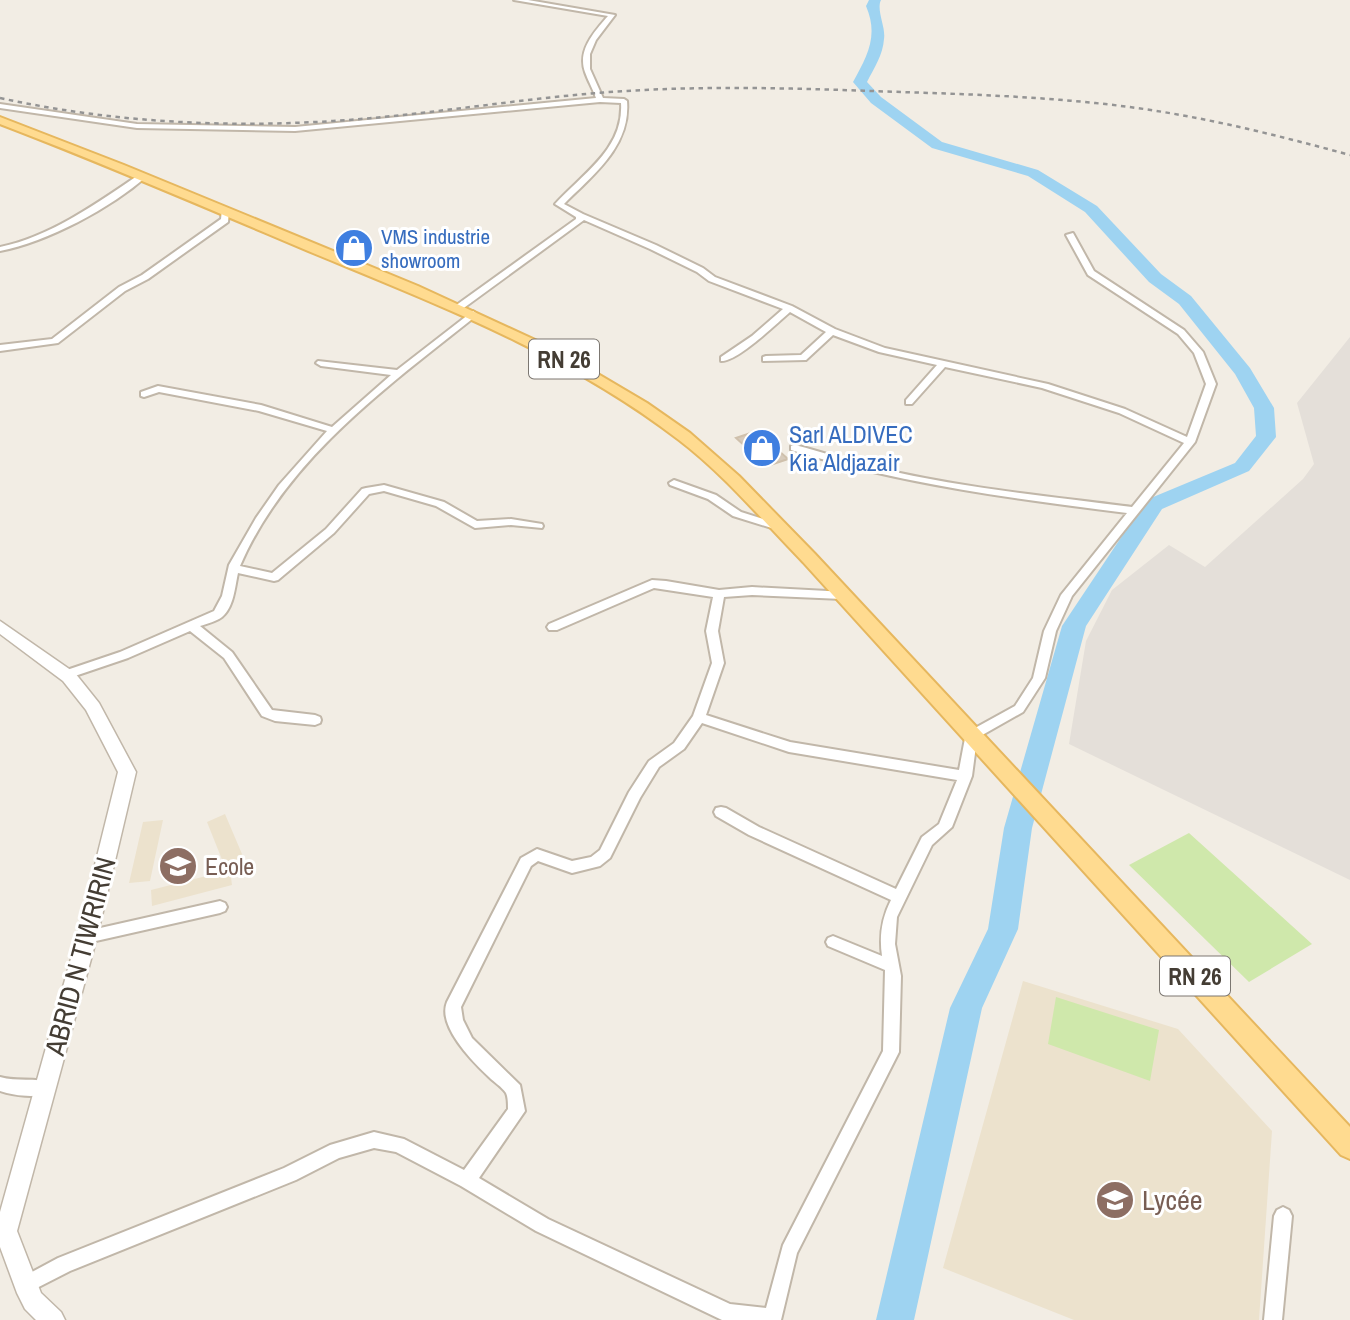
<svg xmlns="http://www.w3.org/2000/svg" width="1350" height="1320" viewBox="0 0 1350 1320" font-family="'Archivo Narrow',sans-serif">
<style>
.industrial{fill:#e4dfd9}
.education{fill:#ece2cd}
.green{fill:#cfe8ab}
.lines{fill:none;stroke-linecap:round;stroke-linejoin:round}
.river{fill:#9ed3f1;fill-rule:evenodd}
.building{fill:#d7cbbc;stroke:#cfc0ac;stroke-width:2}
.minor-casing{stroke:#c1b7a9;stroke-width:4}
.tertiary-casing{stroke:#c1b7a9;stroke-width:3}
.primary-casing{stroke:#e6b75e;stroke-width:4}
.minor{fill:#fff;fill-rule:evenodd}
.tertiary{fill:#fff;fill-rule:evenodd}
.primary{fill:#ffdb90;fill-rule:evenodd}
.rail{stroke:#949494;stroke-width:2.5;stroke-dasharray:4.5 4.5;stroke-linecap:butt}
.labels{text-anchor:middle;dominant-baseline:central;stroke-width:6;stroke-linejoin:round;paint-order:stroke}
.far-shop-label{font-size:21px;fill:#366cbe;stroke:#fff;text-anchor:start}
.shield{fill:#fff;stroke:#7c7771;stroke-width:2}
.shield-label{font-size:23px;font-weight:bold;fill:#443d34}
.shop-label{font-size:24px;fill:#366cbe;stroke:#fff;text-anchor:start}
.education-label{font-size:24px;fill:#785e54;stroke:#fff;text-anchor:start}
.near-street-label{font-size:28px;fill:#443d34;stroke:#fff}
.near-education-label{font-size:28px;fill:#785e54;stroke:#fff;text-anchor:start}
</style>
<rect width="100%" height="100%" fill="#f2ede4"/>
<path class="industrial" d="M1350,337V880L1069,744L1086,641L1112,590L1169,545L1205,567L1303,479L1314,464L1297,403Z"/>
<path class="education" d="M225,814L242,854L236,863L223,862L207,822Z
M163,820L150,881L129,883L143,822Z
M230,870L232,885L152,906L151,890Z
M1023,981L1178,1029L1272,1131L1259,1320H1074L943,1268Z"/>
<path class="green" d="M1189,833L1312,944L1249,982L1129,865Z
M1056,997L1159,1030L1150,1081L1048,1044Z"/>
<g class="lines">
<path class="river" d="M869,0H881C876,10 886,27 884,39C883,55 874,68 867,82L881,97L942,142L1038,170L1097,206L1161,274L1191,296L1250,368L1274,408L1276,437L1249,471L1162,509L1086,626L1032,828L1018,929L982,1008L914,1320H876L950,1008L988,929L1004,828L1062,626L1146,500L1235,463L1256,436L1254,408L1235,374L1179,304L1149,282L1085,212L1028,176L932,148L871,103L853,82C867,56 879,36 866,6Z"/>
</g>
<path class="building" d="M757,431L788,459L767,466L736,438Z"/>
<g class="lines">
<defs>
<path id="minor" d="M514,0H528L615,15L596,40L590,54V69L603,98L624,99L627,101C631,146 593,175 564,204L583,214L656,245L703,268L715,277L792,306L835,329L885,348L1048,384L1125,409L1187,437L1206,384L1194,353L1178,334L1088,275L1066,235L1073,233L1094,271L1184,330L1203,352L1216,384L1195,442L1072,596L1056,631L1045,678L1023,712L977,738L972,776L952,827L932,845L897,917L895,944L901,976L899,1052L797,1253L781,1320H722L536,1231L461,1186L396,1152L374,1148L339,1158L296,1180L70,1271L25,1294L19,1291L16,1285L19,1279L58,1258L284,1168L330,1145L374,1132L404,1139L464,1170L508,1109C508,1104 508,1097 506,1093C502,1087 494,1082 489,1077C473,1062 437,1026 447,1002L521,858L537,849L572,861L591,857L600,850L629,792L649,761L674,743L693,716L712,663L706,631L713,597L654,588L557,630H549L547,627L549,624L652,580L666,581L719,590L752,587L846,592L848,595L846,598L842,599L752,595L724,597L718,631L724,663L706,715L790,742L959,770L966,733L1015,706L1033,678L1044,631L1061,595L1127,513C1014,499 901,484 791,450V446L795,445C823,452 850,462 878,468C961,488 1047,496 1132,507L1184,443L1119,413L1042,388L945,367L912,404H906V400L937,365L879,352L833,335L806,360L763,361V357L766,356L801,355L826,332L790,312C776,324 737,362 721,361V357L752,336L783,309L709,281L697,272L650,249L584,220L461,310H455V306L576,219V217L555,204C582,174 624,149 621,103L600,102L295,131L137,128L0,108V104L137,124L295,127L596,98C593,89 588,81 585,72C577,50 595,31 608,16ZM702,723L789,752L957,780L939,824L922,837L896,889L759,827L726,808L721,807L716,808L714,812L716,816L749,835L891,900C882,918 879,935 882,956L833,936L828,938L826,942L828,946L885,970L883,1051L783,1245L766,1308L730,1304L548,1219L479,1178L525,1111L520,1085L472,1038L463,1020L461,1007L531,866L538,861L572,873L600,866L610,858L640,798L659,767L684,749Z
M140,174L147,176C111,208 47,242 0,251V247C50,237 99,202 140,174Z
M222,209L229,211L228,222L148,279L125,291L58,343L0,351V345L52,339L119,287L142,275L221,219Z
M473,311L477,314L476,316C388,386 286,459 240,566L272,573L326,529L362,489L366,488L384,485L444,502L477,521L511,519L542,524L543,526L542,528L511,525L475,528L436,506L384,491L369,494L334,533L278,580L274,581L238,573C235,586 234,607 222,617C217,621 207,624 200,626L232,652L272,710L315,715L320,717L321,720L320,723L315,725L275,721L262,716L224,658L190,631L128,658L69,678H61L59,675L61,672L120,652L214,611L222,596L229,565L256,518L279,485L327,431L259,411L159,392L144,397L141,396V392L158,386L261,405L332,427L391,375L321,366L316,363L318,361L397,370Z
M674,480L716,495L741,512L782,525L783,527L778,530L733,516L708,499L670,485L669,483Z
M220,901L225,903L227,907L225,911L220,913L87,943L82,941L80,937L82,933L87,931Z
M0,1077C17,1082 35,1077 51,1083L53,1088L51,1093C36,1098 14,1096 0,1091Z
M1283,1207L1289,1210L1292,1216L1282,1320H1264L1274,1216L1277,1210Z"/>
<path id="tertiary" d="M0,621L75,673L99,703L136,772L97,937L17,1231L41,1293L61,1312L65,1320H36L25,1309L17,1293L0,1247V1212L77,937L118,772L86,710L63,681L0,634Z"/>
<path id="primary" d="M0,117L124,165L418,286L559,351L647,403L690,433L739,476L815,554L1350,1127V1159L1341,1155L803,562C762,520 725,475 679,440C569,355 439,305 313,253C209,209 105,164 0,124Z"/>
</defs>
<use href="#minor" class="minor-casing"/>
<use href="#tertiary" class="tertiary-casing"/>
<use href="#primary" class="primary-casing"/>
<use href="#minor" class="minor"/>
<use href="#tertiary" class="tertiary"/>
<use href="#primary" class="primary"/>
<path class="rail" d="M0,98C110,122 221,128 333,121C430,115 527,97 625,91C707,86 789,88 871,91C960,94 1049,96 1137,108C1209,118 1280,136 1350,155"/>
</g>
<defs>
<symbol id="shop-disc" viewBox="-11 -11 22 22"><circle r="9.5" fill="#3f7fe0" stroke="#fff"/><path d="M-5-2.5h2.3a2.7 3.5 0 0 1 5.4 0H5L5.5 6h-11ZM-1.5-2.5h3a1.5 2.3 0 0 0-3 0Z" fill="#fff"/></symbol>
<symbol id="school-disc" viewBox="-11 -11 22 22"><circle r="9.5" fill="#8d6e63" stroke="#fff"/><path d="M0-5L7-2L0 1L-7-2ZM-4 1L0 2.5L4 1V4Q0 6-4 4Z" fill="#fff"/></symbol>
</defs>
<g fill-rule="evenodd">
<use href="#shop-disc" x="332" y="226" width="44" height="44"/>
<use href="#shop-disc" x="740" y="426" width="44" height="44"/>
<use href="#school-disc" x="156" y="844" width="44" height="44"/>
<use href="#school-disc" x="1093" y="1178" width="44" height="44"/>
</g>
<g class="labels">
<g class="far-shop-label">
<text x="381" y="236">VMS industrie<tspan x="381" dy="24">showroom</tspan></text>
</g>
<g class="shield">
<rect x="529" y="339.5" width="70" height="39" rx="5"/>
<rect x="1160" y="956.5" width="70" height="39" rx="5"/>
</g>
<g class="shield-label">
<text x="564" y="359">RN 26</text>
<text x="1195" y="976">RN 26</text>
</g>
<g class="shop-label">
<text x="789" y="434">Sarl ALDIVEC<tspan x="789" dy="28">Kia Aldjazair</tspan></text>
</g>
<g class="education-label">
<text x="205" y="866">Ecole</text>
</g>
<g class="near-street-label">
<text transform="translate(80 956) rotate(-75)">ABRID N TIWRIRIN</text>
</g>
<g class="near-education-label">
<text x="1142" y="1200">Lycée</text>
</g>
</g>
</svg>
